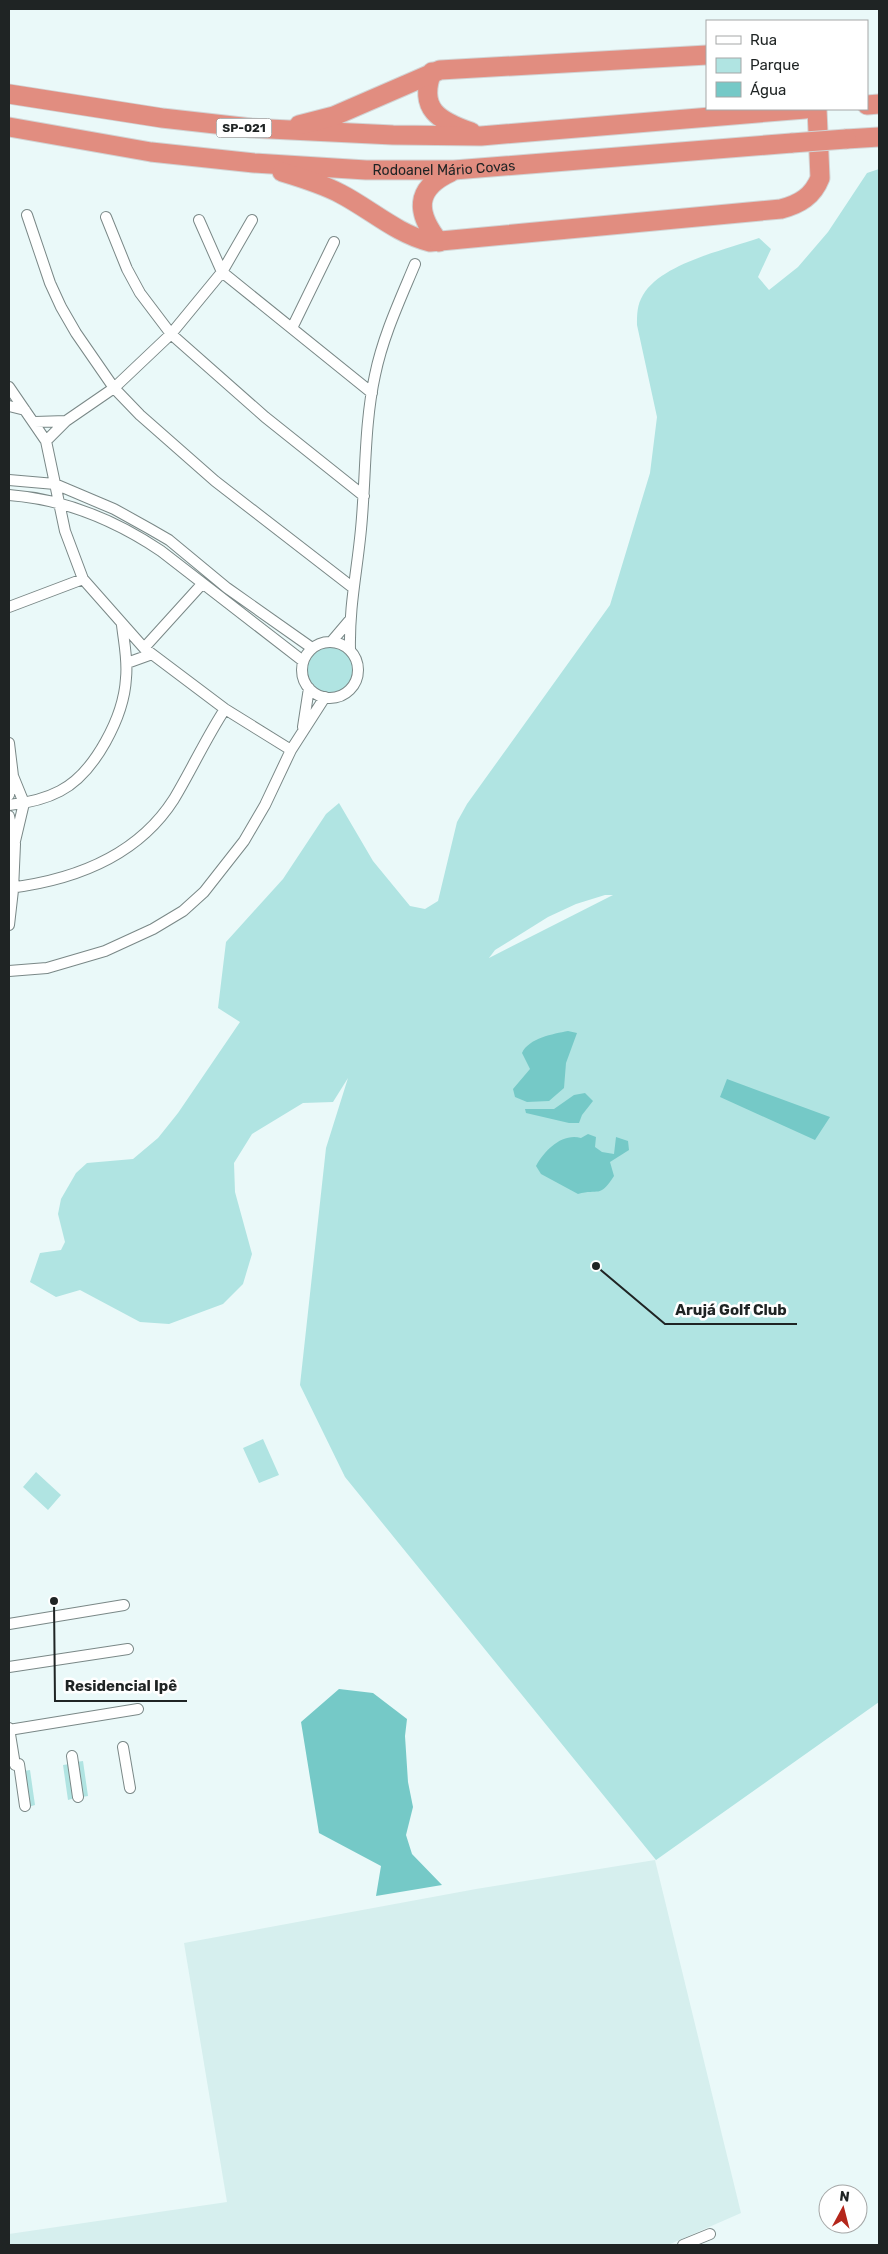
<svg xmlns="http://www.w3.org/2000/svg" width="888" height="2254" viewBox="0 0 888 2254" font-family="Rubik,sans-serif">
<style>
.built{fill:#d6efee}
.green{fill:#b0e4e2;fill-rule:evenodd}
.water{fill:#75c9c7}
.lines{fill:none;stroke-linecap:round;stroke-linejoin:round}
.minor-casing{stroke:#7a8887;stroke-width:12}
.motorway-casing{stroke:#d2d3d3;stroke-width:21}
.minor{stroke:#fff;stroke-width:10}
.motorway{stroke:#e18d80;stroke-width:19}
.motorway-bridge-casing{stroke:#d2d3d3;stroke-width:21;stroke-linecap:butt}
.motorway-bridge{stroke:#e18d80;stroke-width:19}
.labels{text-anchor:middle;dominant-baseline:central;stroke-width:5;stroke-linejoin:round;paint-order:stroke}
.shield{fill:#fff;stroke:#626666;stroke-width:1}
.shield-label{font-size:12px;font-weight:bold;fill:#1f2424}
.street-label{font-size:14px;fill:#1f2424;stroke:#fff}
.leader{fill:none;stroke:#1f2424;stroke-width:2}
.callout-dot{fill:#1f2424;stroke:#fff;stroke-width:2}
.callout-label{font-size:15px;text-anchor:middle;font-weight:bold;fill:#1f2424;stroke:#fff;stroke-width:5;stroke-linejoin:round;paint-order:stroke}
</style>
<rect width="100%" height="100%" fill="#eaf9f9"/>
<path class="built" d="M655,1860L741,2213L668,2245H9V2234L227,2202L184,1943L476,1889Z"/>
<path class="green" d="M879,169V1702L656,1860L345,1477L300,1385L326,1148L348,1078L333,1102L303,1103L252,1134L234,1163L235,1192L252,1254L243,1284L223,1304L169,1324L140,1322L80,1290L56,1297L30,1282L40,1253L61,1250L65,1242L58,1214L61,1199L76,1173L87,1163L133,1159L158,1138L178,1113L240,1022L218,1008L226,942L283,879L326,814L339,803L373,861L410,906L425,909L438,901L457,822L467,804L610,605L650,473L657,417L637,325C637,314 637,305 643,295C662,263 725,250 759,238L771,249L758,277L769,290L798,267L828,232L867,173ZM605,895H613L489,958L495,950L548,917L576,904Z
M307 670a23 23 0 1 1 46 0a23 23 0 1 1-46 0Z
M263,1439L279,1475L259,1483L243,1448Z
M36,1472L61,1495L48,1510L23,1487Z
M83,1761L88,1796L82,1797L76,1762Z
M70,1764L75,1798L68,1800L63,1765Z
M30,1770L35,1805L28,1807L23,1771Z"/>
<path class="water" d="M568,1031L577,1033L566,1063L564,1088L549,1101L527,1102L515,1097L513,1089L530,1069L522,1053C529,1038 553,1034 568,1031Z
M727,1079L830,1117L815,1140L720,1097Z
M585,1093L593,1101L582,1115L579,1123H569L526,1113L525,1109H554L574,1095Z
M588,1134L596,1137L595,1147L602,1152L614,1154L616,1137L628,1141L629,1150L610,1162L614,1176C599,1199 599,1188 578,1194L541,1174L536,1166C545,1150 562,1133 581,1138Z
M339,1689L373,1693L407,1719L405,1736L408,1782L413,1807L406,1835L412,1854L442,1885L376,1896L381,1866L319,1833L301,1722Z"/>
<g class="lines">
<defs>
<path id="minor" d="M27,215L50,283L61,307L76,333L114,388L140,415L215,481L352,587
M106,217L127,269L140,293L171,334L265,417L364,496
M199,220L222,272L372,393
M292,328L334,242
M9,387L46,441L65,531L83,579L144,648L225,709L291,750
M9,406L25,410
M35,422L66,421
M46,441L66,421L114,388L171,334L222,272L252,220
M9,480L55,484L114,509L150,529L169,540L227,588L312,648
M9,495C64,499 115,520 161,551L303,661
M9,607L83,579
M332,641L349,621
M302 670a28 28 0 1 1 56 0a28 28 0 1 1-56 0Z
M144,648L202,584
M350,650C349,606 357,572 361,529C366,478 364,425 375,375C383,336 400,300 415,264
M127,663L152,654
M303,727L309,688
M9,743L13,776L24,803L15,841
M9,795L13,776
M9,805C27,803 45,799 60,791C95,773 124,716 126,678C128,660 124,643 122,625
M9,816L15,844L13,890L9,925
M9,888C74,880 137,857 174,799C192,769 206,738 225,709
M9,971L47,968L105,951L153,929L183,911L204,892L244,841L265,805L291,750L325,697
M9,1624L124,1605
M9,1667L128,1649
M9,1728L15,1765
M9,1730L138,1709
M123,1747L130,1788
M72,1756L78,1797
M19,1764L25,1806
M683,2245L710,2234"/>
<g id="motorway">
<path d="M432,72C418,109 439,121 471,132"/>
<path d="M9,94L162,118L251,128L393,135L481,136L805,109"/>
<path d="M867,105L879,104"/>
<path d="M299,125L334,116L440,70L707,55"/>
<path id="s1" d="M9,127L151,152L254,163L366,170H454L792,143"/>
<path d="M846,139L879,137"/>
<path d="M282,172C302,178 322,184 341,194C370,209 397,234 430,242L781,209C800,204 813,196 820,178L817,109"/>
<path d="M439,242C416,213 414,189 451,172"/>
</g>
</defs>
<use href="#minor" class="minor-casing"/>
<use href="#motorway" class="motorway-casing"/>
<use href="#minor" class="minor"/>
<use href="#motorway" class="motorway"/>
<defs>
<path id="motorway-bridge" d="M792,143L846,139"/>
</defs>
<use href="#motorway-bridge" class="motorway-bridge-casing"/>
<use href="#motorway-bridge" class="motorway-bridge"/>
</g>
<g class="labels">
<rect class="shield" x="216.5" y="118.5" width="55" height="19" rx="4"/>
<g class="shield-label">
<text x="244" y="128">SP-021</text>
</g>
<g class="street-label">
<text stroke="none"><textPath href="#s1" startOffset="438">Rodoanel Mário Covas</textPath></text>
</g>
</g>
<path class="leader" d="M596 1266L665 1324H797M54 1601L55 1701H187"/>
<g class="callout-dot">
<circle cx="596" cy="1266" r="5"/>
<circle cx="54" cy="1601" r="5"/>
</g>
<g class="callout-label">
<text x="731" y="1315">Arujá Golf Club</text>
<text x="121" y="1691">Residencial Ipê</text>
</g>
<rect width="888" height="2254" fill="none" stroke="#1f2424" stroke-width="20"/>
<rect x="706" y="20" width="162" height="90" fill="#ffffff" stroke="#a5a7a7"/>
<rect x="716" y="36" width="25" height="8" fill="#ffffff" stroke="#a5a7a7"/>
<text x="750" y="45" font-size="15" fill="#1f2424">Rua</text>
<rect x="716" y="58" width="25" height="15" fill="#b0e4e2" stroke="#a5a7a7"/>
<text x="750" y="70" font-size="15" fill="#1f2424">Parque</text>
<rect x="716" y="82" width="25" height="15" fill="#75c9c7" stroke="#a5a7a7"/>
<text x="750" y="95" font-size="15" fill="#1f2424">Água</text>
<g transform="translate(843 2209) rotate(7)"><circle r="24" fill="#ffffff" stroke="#a5a7a7"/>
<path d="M0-4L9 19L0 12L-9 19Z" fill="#b4261b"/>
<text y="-8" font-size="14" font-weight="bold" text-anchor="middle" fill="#1f2424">N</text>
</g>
</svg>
